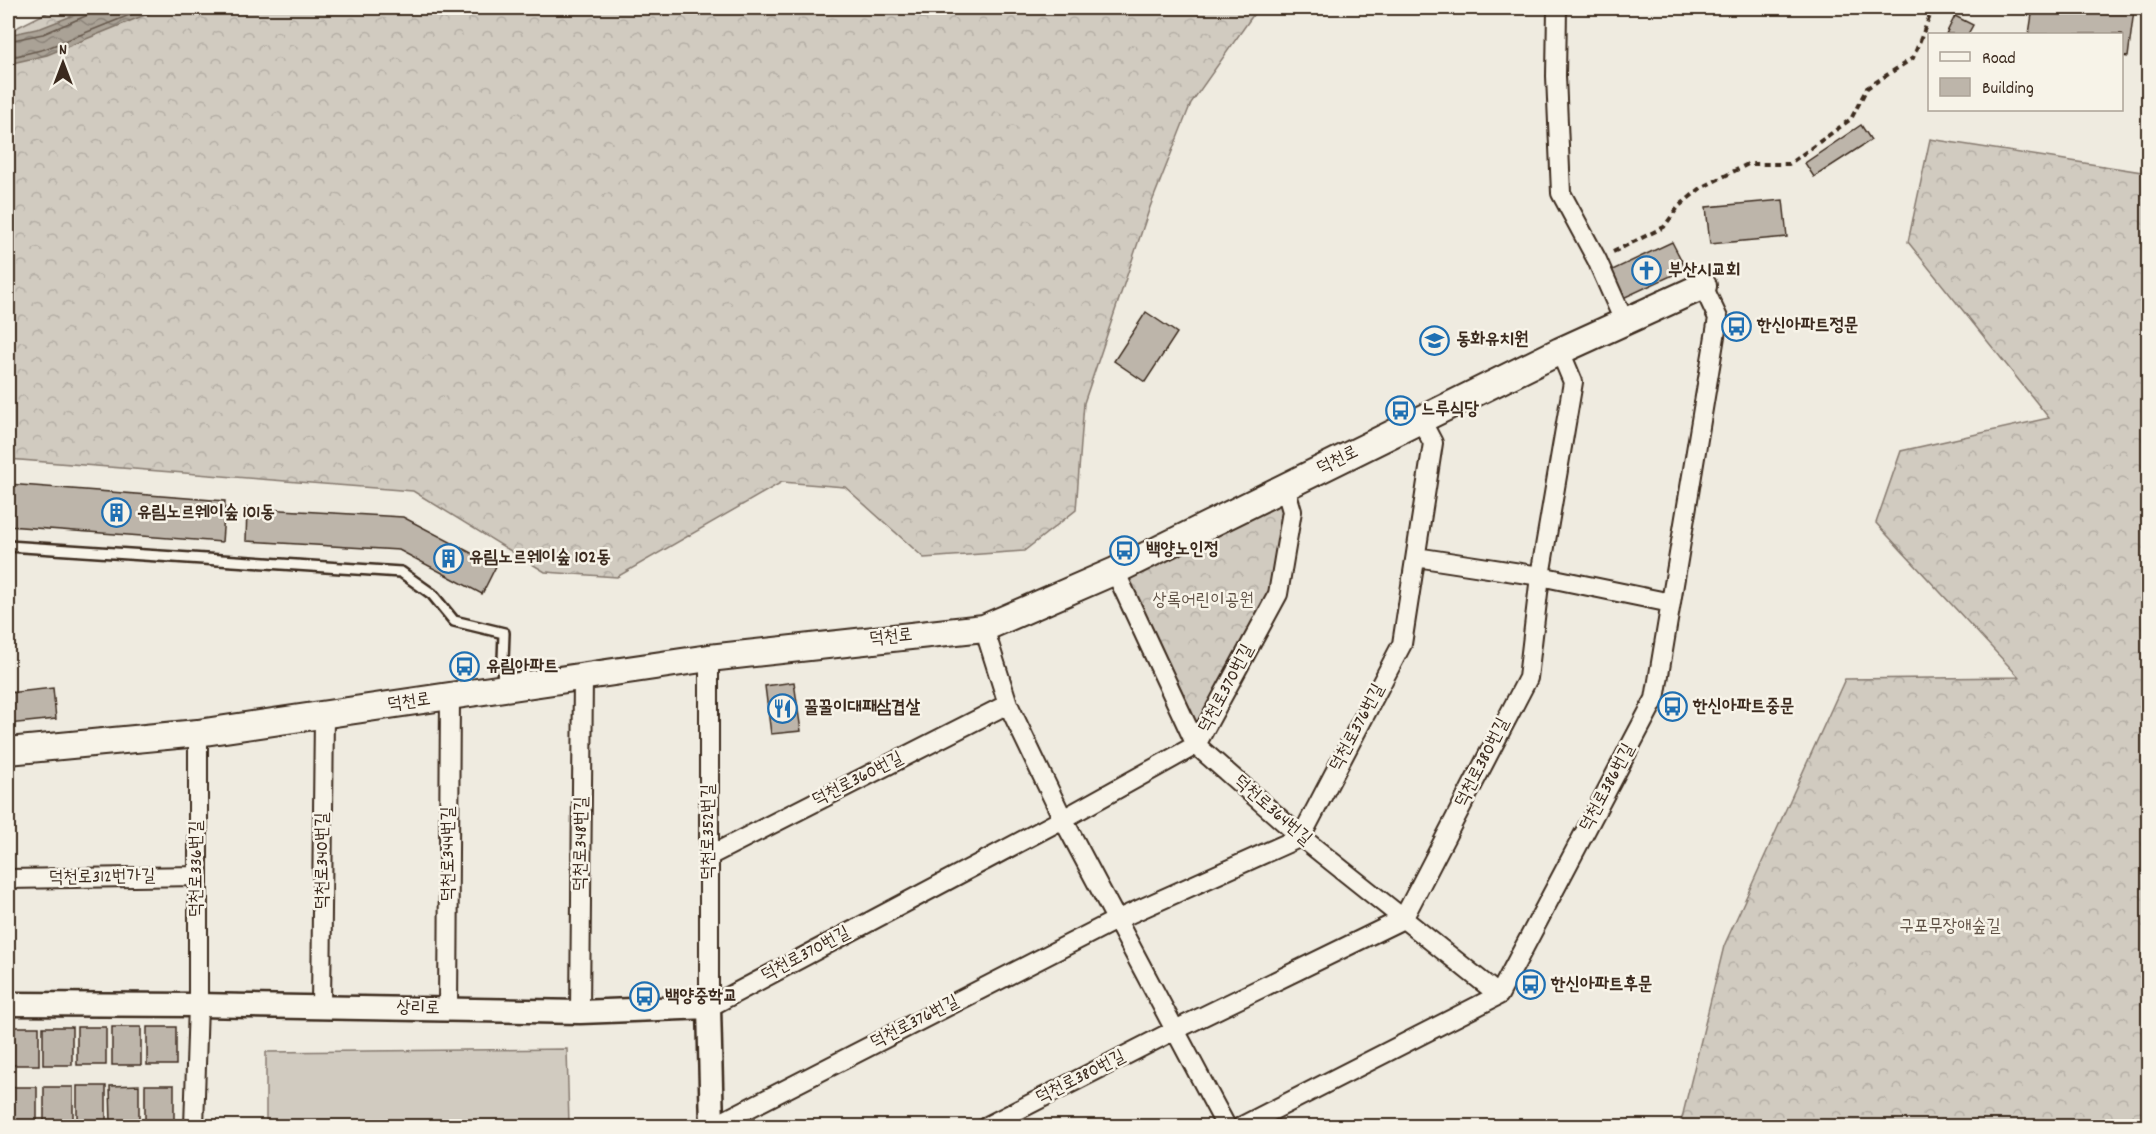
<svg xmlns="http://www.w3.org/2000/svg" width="2156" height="1134" viewBox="0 0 2156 1134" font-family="Dekko,'Poor Story',sans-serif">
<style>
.forest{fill:url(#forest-crowns);stroke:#867a6f;stroke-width:1.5}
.pitch{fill:#d1cbc0;stroke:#867a6f;stroke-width:1.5}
.water{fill:url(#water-waves);stroke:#7e7266;stroke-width:1.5}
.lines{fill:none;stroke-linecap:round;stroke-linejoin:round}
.shore{stroke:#675a4e;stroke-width:1.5}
.building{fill:#bdb5aa;stroke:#3b2a1e;stroke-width:1.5}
.service-casing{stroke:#3b2a1e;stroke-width:14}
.minor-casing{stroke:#3b2a1e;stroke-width:22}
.tertiary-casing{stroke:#3b2a1e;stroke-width:27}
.secondary-casing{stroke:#3b2a1e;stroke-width:30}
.path{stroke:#3b2a1e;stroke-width:4;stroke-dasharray:6 4.5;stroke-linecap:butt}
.service{stroke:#f7f3e8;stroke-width:9}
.minor{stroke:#f7f3e8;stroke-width:18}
.tertiary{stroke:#f7f3e8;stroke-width:22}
.secondary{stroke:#f7f3e8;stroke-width:26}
.labels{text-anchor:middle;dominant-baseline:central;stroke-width:5;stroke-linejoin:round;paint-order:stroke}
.poi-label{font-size:18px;font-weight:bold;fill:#3b2a1e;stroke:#f7f3e8;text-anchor:start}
.street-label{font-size:18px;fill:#3b2a1e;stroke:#f7f3e8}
.park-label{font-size:18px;fill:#605246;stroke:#f7f3e8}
</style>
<defs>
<pattern id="forest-crowns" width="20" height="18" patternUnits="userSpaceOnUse" patternTransform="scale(1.5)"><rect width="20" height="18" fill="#d1cbc0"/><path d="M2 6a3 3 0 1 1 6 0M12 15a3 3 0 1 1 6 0" fill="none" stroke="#b4aea5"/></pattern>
<pattern id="water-waves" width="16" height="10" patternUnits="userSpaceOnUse" patternTransform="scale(1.5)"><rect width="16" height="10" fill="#aaa296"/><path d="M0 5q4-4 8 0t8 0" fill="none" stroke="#8c847a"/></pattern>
</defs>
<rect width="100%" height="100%" fill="#efebe0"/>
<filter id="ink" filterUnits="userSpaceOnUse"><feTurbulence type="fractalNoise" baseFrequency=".0167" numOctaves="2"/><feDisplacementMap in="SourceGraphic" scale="12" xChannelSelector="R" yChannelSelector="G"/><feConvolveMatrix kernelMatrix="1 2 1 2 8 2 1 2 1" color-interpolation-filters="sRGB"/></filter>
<g filter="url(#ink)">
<path class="forest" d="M56,8H1258L1191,103L1150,207L1084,403L1076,510L1024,551L924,558L845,487L782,482L617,577L545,572L413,491L8,459V32Z
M1930,139L2148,173V1126H1680L1724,946L1845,679L2019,677L1876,523L1901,451L2049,418L1908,242Z
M1281,495L1288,517L1275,595L1199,734L1124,572Z"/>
<path class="pitch" d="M567,1049L569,1126H266V1052Z"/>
<path class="water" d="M92,8H162L47,55L8,64V35L41,28Z"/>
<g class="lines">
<path class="shore" d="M8,41L43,34L88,15L92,8
M8,58L45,49L147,8"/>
</g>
<path class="building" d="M2033,8H2117L2134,10L2128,57L2122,56V34H2029Z
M1955,16L1973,25L1968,34H1946Z
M1861,125L1871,140L1814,177L1805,163Z
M1783,200L1787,237L1710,244L1706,207Z
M1672,242L1686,269L1621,299L1608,272Z
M1146,312L1177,333L1145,382L1114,361Z
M8,484L225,501L222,542L8,526Z
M247,508L403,517L496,566L482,594L399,550L246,541Z
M794,682L801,731L771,734L765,686Z
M53,688L56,719L8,724V693Z
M10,1027H39V1065H10Z
M43,1027H72V1065H43Z
M77,1027H106V1065H77Z
M112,1027H141V1065H112Z
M147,1027H176V1065H147Z
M139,1085V1123H111L110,1086Z
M145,1085H174V1122H145Z
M77,1086H106V1123H77Z
M8,1087H37V1124H8Z
M44,1087H73V1124H44Z"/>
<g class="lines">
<defs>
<path id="service" d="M8,546L401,572L432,594L454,621L504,633L502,687"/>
<path id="minor" d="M1557,8L1556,76L1561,193L1597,260L1624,321
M1416,557L1540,576L1671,603
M1115,571L1196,745L1301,837L1499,995
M984,628L1008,704L1063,819L1226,1126
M709,658V1007L1063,819L1196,745L1278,594L1292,511L1285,487
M709,856L1008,704
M8,879L197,876
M321,1007L324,714
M448,1010L450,697
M580,1012L583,677
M194,1126L198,1005V733
M714,1126L1116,920L1301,837L1402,644L1433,443L1421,420
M987,1126L1175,1030L1403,919L1528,678L1540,576L1573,382L1560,351
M1242,1126L1499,995L1655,699L1718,318L1703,286"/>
<path id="tertiary" d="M8,1004L198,1005L580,1012L709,1007L712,1126"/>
<path id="secondary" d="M8,751L198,733L709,658L984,628L1115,571L1560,351L1703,286"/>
</defs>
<use href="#service" class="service-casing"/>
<use href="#minor" class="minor-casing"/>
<use href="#tertiary" class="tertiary-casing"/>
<use href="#secondary" class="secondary-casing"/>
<path class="path" d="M1613,252L1664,227L1679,206L1701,188L1748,164H1789L1851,119L1867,88L1913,58L1933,8"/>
<use href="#service" class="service"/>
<use href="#minor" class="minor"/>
<use href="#tertiary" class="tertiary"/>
<use href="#secondary" class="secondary"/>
</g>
</g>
<defs>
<symbol id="church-ring" viewBox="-11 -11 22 22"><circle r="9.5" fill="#f7f3e8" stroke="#1f6fb2" stroke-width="1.5"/><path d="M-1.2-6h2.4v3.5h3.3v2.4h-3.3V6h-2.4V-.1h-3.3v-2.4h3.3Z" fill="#1f6fb2"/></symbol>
<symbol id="bus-ring" viewBox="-11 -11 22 22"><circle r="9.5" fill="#f7f3e8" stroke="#1f6fb2" stroke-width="1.5"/><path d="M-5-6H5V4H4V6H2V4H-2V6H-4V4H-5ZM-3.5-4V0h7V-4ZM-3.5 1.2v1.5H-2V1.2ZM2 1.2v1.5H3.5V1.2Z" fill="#1f6fb2"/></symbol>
<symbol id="school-ring" viewBox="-11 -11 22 22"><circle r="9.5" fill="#f7f3e8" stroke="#1f6fb2" stroke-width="1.5"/><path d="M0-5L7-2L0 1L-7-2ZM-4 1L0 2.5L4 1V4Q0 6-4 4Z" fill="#1f6fb2"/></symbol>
<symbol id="building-ring" viewBox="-11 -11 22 22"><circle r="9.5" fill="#f7f3e8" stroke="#1f6fb2" stroke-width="1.5"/><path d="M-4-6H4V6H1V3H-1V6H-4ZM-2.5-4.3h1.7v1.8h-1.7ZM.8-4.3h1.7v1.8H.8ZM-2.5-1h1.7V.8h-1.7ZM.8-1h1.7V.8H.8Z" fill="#1f6fb2"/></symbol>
<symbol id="restaurant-ring" viewBox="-11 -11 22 22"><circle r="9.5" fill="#f7f3e8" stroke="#1f6fb2" stroke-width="1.5"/><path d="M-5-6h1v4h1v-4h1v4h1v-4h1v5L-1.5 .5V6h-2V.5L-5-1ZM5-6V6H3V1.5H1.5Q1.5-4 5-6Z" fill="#1f6fb2"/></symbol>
</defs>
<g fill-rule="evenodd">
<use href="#church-ring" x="1630" y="254" width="33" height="33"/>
<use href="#bus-ring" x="1720" y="310" width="33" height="33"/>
<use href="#school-ring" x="1418" y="324" width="33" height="33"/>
<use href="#bus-ring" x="1384" y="394" width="33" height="33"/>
<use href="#building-ring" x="100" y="496" width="33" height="33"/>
<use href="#bus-ring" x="1108" y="534" width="33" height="33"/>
<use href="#building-ring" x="432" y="542" width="33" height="33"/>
<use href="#bus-ring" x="448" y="650" width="33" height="33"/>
<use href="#bus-ring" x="1656" y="690" width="33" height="33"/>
<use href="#restaurant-ring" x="766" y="692" width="33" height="33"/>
<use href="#bus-ring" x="1514" y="968" width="33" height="33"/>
<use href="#bus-ring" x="628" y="980" width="33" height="33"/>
</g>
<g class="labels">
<g class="poi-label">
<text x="1668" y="271">부산시교회</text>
<text x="1757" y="326">한신아파트정문</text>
<text x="1456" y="340">동화유치원</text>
<text x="1421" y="410">느루식당</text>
<text x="137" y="513">유림노르웨이숲 101동</text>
<text x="1146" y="550">백양노인정</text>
<text x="469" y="558">유림노르웨이숲 102동</text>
<text x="486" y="667">유림아파트</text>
<text x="1693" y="707">한신아파트중문</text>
<text x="804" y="708">꿀꿀이대패삼겹살</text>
<text x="1551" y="985">한신아파트후문</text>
<text x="665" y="997">백양중학교</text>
</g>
<g class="street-label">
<text transform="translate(1338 461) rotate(-26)">덕천로</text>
<text transform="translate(891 638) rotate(-6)">덕천로</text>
<text transform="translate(1227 689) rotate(-62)">덕천로370번길</text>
<text transform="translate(409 703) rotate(-8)">덕천로</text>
<text transform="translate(1358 728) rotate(-62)">덕천로376번길</text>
<text transform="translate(1483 763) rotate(-63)">덕천로380번길</text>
<text transform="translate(858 780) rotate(-27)">덕천로360번길</text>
<text transform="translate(1608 788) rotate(-62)">덕천로386번길</text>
<text transform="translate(1272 811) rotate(41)">덕천로364번길</text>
<text transform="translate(709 832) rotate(-90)">덕천로352번길</text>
<text transform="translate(582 844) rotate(-89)">덕천로348번길</text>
<text transform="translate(449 854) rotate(-90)">덕천로344번길</text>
<text transform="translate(323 861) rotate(-90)">덕천로340번길</text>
<text transform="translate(197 869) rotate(-90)">덕천로336번길</text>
<text transform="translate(102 878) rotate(-1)">덕천로312번가길</text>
<text transform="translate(806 955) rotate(-28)">덕천로370번길</text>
<text transform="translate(418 1009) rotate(1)">상리로</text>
<text transform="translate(915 1023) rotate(-27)">덕천로376번길</text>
<text transform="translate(1081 1078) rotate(-27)">덕천로380번길</text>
</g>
<g class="park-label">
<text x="1203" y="601">상록어린이공원</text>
<text x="1950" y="927">구포무장애숲길</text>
</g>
</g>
<rect width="2156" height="1134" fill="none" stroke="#f7f3e8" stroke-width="30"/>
<rect x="15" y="15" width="2126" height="1104" fill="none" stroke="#3b2a1e" stroke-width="2" filter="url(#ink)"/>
<rect x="1928" y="33" width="195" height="78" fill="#f7f3e8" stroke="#aca397" stroke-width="1.5"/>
<rect x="1940" y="52" width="30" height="9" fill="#f7f3e8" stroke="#aca397" stroke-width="1.5"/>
<text x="1982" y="63" font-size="18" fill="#3b2a1e">Road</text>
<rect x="1940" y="78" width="30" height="18" fill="#bdb5aa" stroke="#aca397" stroke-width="1.5"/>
<text x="1982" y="93" font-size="18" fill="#3b2a1e">Building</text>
<g transform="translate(63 63)" stroke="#f7f3e8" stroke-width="4.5" paint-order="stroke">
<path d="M0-4.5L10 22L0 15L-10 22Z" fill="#3b2a1e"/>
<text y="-9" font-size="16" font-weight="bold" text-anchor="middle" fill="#3b2a1e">N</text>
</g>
</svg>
